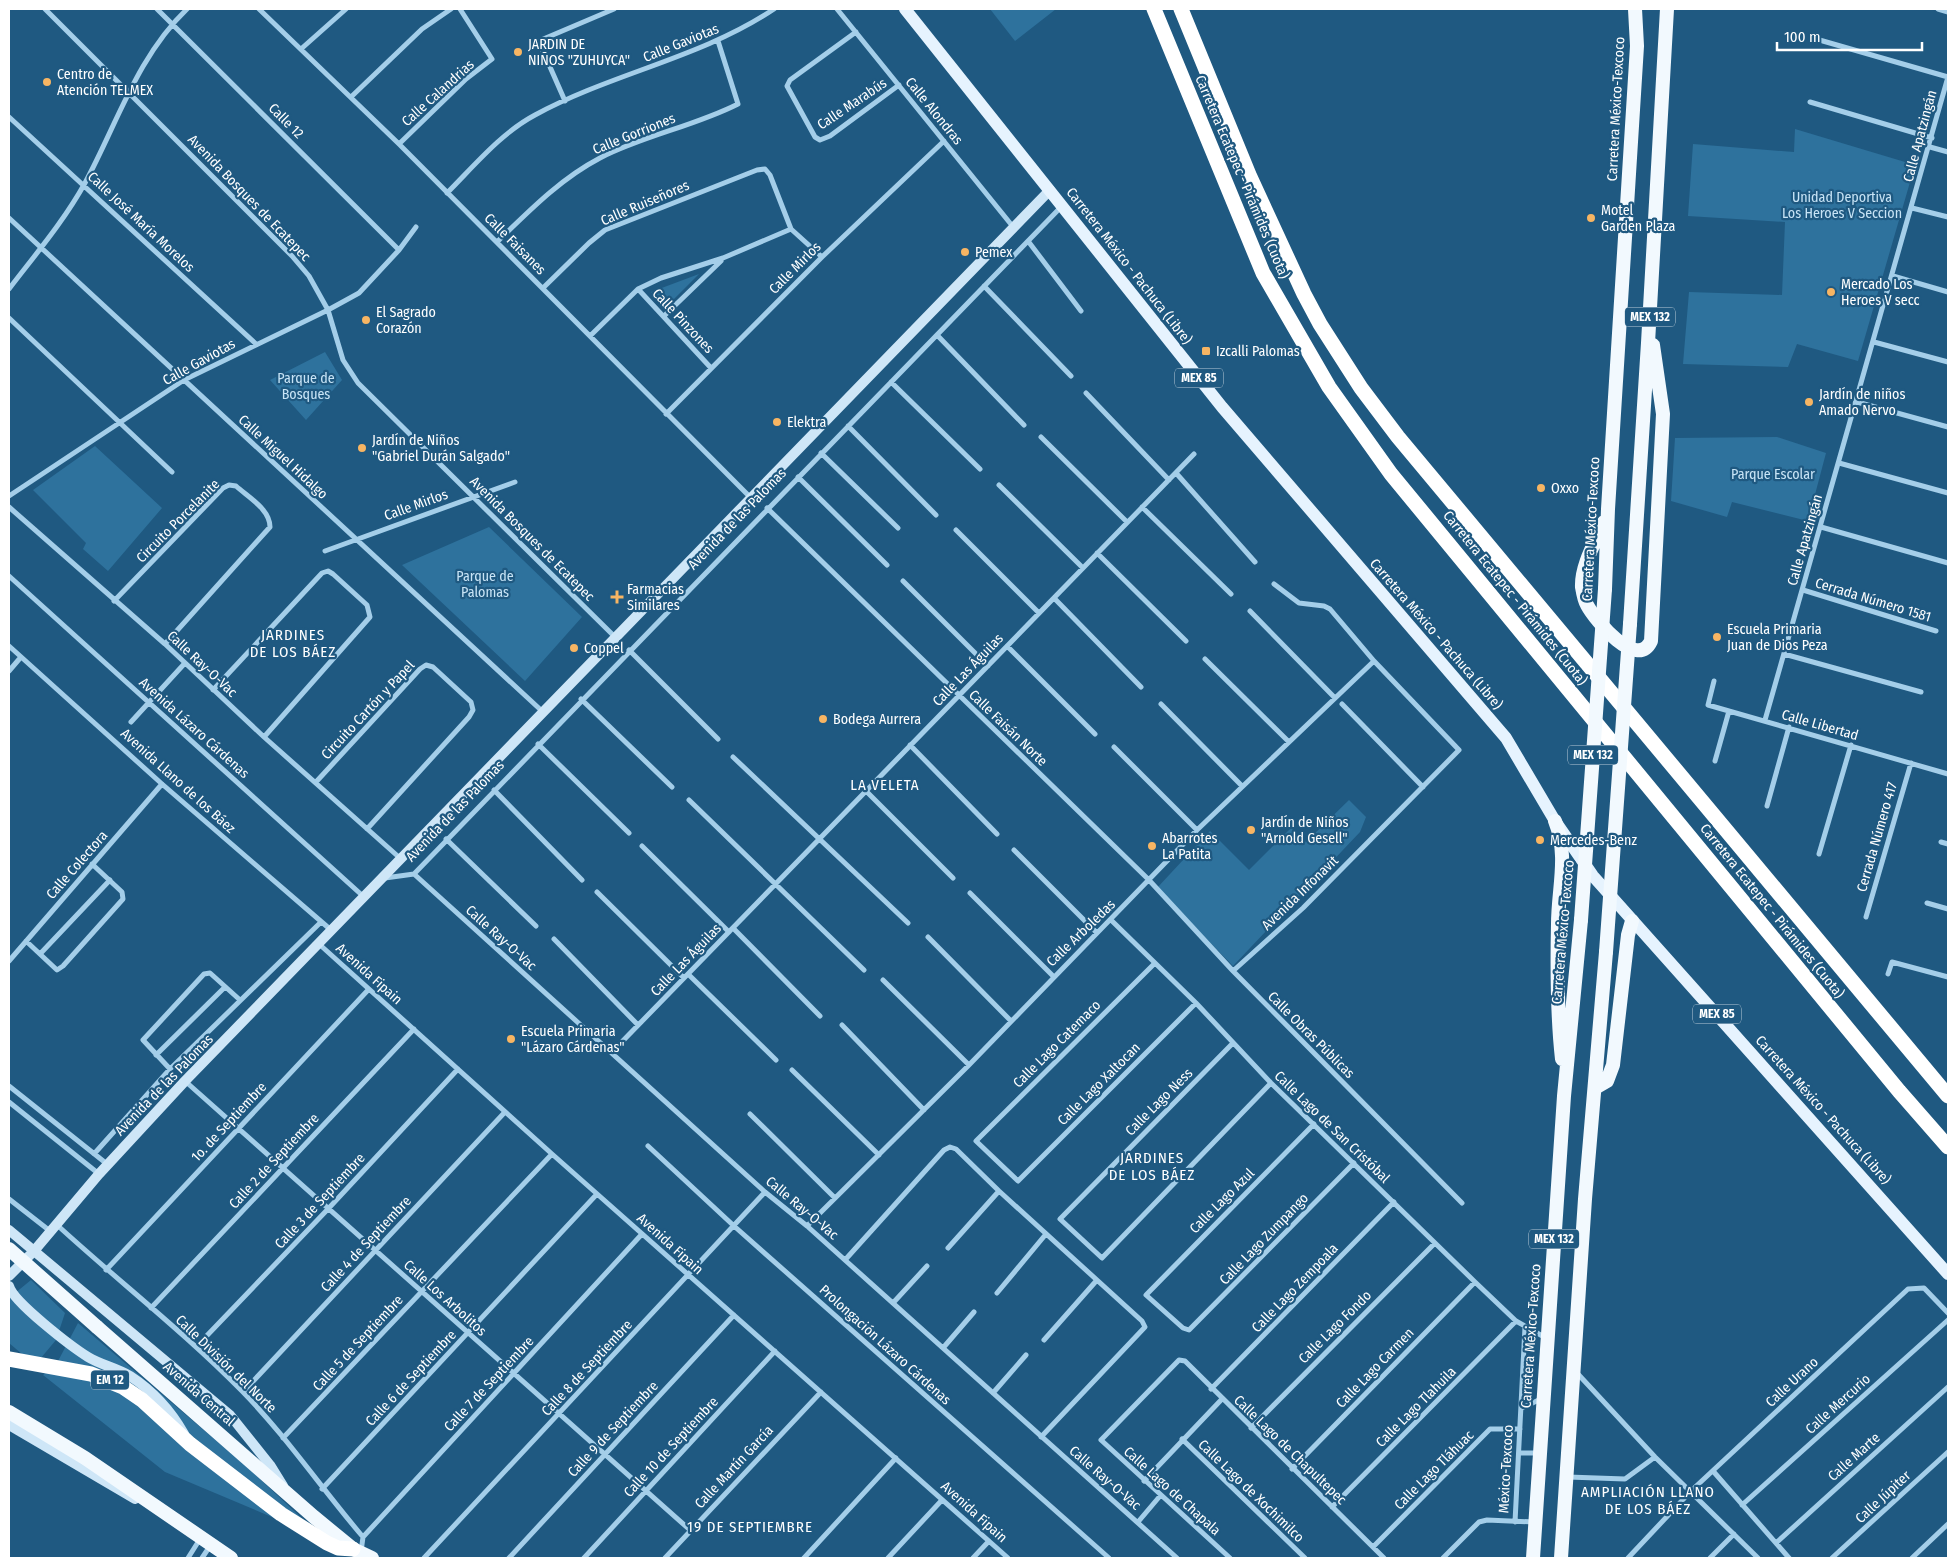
<svg xmlns="http://www.w3.org/2000/svg" width="1957" height="1567" viewBox="0 0 1957 1567" font-family="'Fira Sans Condensed',sans-serif">
<style>
.green{fill:#2e729d}
.lines{fill:none;stroke-linecap:round;stroke-linejoin:round}
.minor{stroke:#a4cee9;stroke-width:5}
.secondary{stroke:#cee6f7;stroke-width:10}
.primary{stroke:#e6f3fe;stroke-width:12}
.trunk{stroke:#f2f9fe;stroke-width:14}
.motorway{stroke:#fff;stroke-width:15}
.trunk-bridge{stroke:#f2f9fe;stroke-width:14}
.poi-dot{fill:#f7b563;stroke:#1f5981;stroke-width:2}
.labels{text-anchor:middle;dominant-baseline:central;stroke-width:4.5;stroke-linejoin:round;paint-order:stroke}
.shield{fill:#1f5981;stroke:#bccdd9;stroke-width:1}
.shield-label{font-size:12px;font-weight:bold;fill:#fff}
.street-label{font-size:14px;fill:#fff;stroke:#1f5981}
.poi-label{font-size:14px;fill:#fff;stroke:#1f5981;text-anchor:start}
.park-label{font-size:14px;fill:#c8e4f6;stroke:#1f5981}
.neighbourhood-label{font-size:15px;letter-spacing:1px;fill:#fff;stroke:#1f5981}
</style>
<rect width="100%" height="100%" fill="#1f5981"/>
<path class="green" d="M990,9H1056L1015,41Z
M1795,129L1915,165L1858,361L1797,344L1788,367L1683,364L1689,292L1782,295L1785,222L1688,216L1693,144L1794,152Z
M699,274L665,308L651,292Z
M325,352L342,380L306,420L270,380Z
M1777,437L1826,453L1808,521L1732,502L1727,517L1671,501L1675,438Z
M95,446L162,508L108,571L83,549L86,543L33,490Z
M489,527L582,617L525,681L402,565Z
M1349,800L1366,817L1360,832L1233,966L1157,888L1210,831L1249,870L1291,828L1306,842Z
M31,1280L65,1313L56,1340L35,1365L9,1343V1298Z
M78,1323L246,1466L324,1539L165,1472L43,1375L57,1363Z"/>
<g class="lines">
<path class="minor" d="M45,9L292,256L309,276L328,310L343,360L358,383L616,638
M157,9L399,250
M259,9L399,144L751,498
M837,9L1014,228
M1938,9L1948,12
M856,32L790,80L787,86L815,137L820,140L830,136L899,85
M1816,39L1948,77
M301,49L346,9
M351,97L422,29L451,9
M565,101L543,51L541,40L614,9
M1810,102L1932,138
M9,117L256,344
M399,144L466,79L492,59L460,9
M1930,147L1948,152
M447,193C474,166 501,133 535,115C612,73 701,58 774,9
M1912,208L1948,217
M9,218L543,712
M1028,241L1081,311
M497,242C529,211 560,179 600,158C642,136 695,126 738,104L718,41
M1893,276L1948,292
M984,286L1071,376
M543,288L589,243L605,230L757,170L765,169L770,175L791,229L822,257
M9,289C35,255 64,221 85,183C117,124 137,57 187,9
M638,289L711,368
M664,316L721,261
M9,318L172,472
M937,335L1024,425
M590,336L638,289L661,278L723,258L791,229
M1874,342L1948,362
M891,382L980,469
M1086,393L1169,480
M1857,402L1948,427
M666,414L822,257L944,141
M848,426L936,515
M1041,437L1127,522
M821,453L898,528
M1839,463L1948,493
M1176,473L1255,562
M798,477L887,565
M999,485L1083,568
M9,496L184,380L328,310L359,293L399,250L416,227
M9,507L165,644L264,737L401,859
M1142,507L1231,594
M767,508L1148,879L1233,971L1462,1203
M1821,527L1948,563
M956,530L1039,613
M325,551L515,482
M1097,553L1186,641
M9,576L364,897
M903,581L988,666
M1803,590L1936,631
M1054,598L1141,687
M114,601L223,488L229,485L236,486C248,497 270,509 270,527L165,644
M1250,611L1335,698
M9,646L162,784L331,930
M1007,646L1095,734
M629,650L718,739
M1784,654L1921,692
M1205,659L1289,742
M9,671L21,657
M1714,681L1708,705L1948,774
M213,690L322,573L328,571L333,574L367,605L370,617L264,737
M581,699L672,787
M1161,704L1242,786
M1342,704L1423,787
M1765,720L1948,77
M131,722L185,663
M538,744L629,833
M910,745L997,834
M1114,747L1197,830
M733,757L908,923
M1715,761L1729,711
M316,782L420,669L426,665L433,667L471,702L473,710L469,717L367,829
M494,790L582,880
M866,791L953,878
M689,800L864,970
M1767,806L1789,727
M446,839L536,926
M1941,842L1948,844
M642,846L729,932
M1014,850L1097,933
M1819,854L1851,745
M414,874L765,1192L807,1226L1177,1558
M385,878L414,874L1061,207
M597,892L684,978
M970,893L1053,976
M1927,903L1948,909
M1866,917L1911,763
M1111,920L1196,1003L1271,1083L1475,1282L1516,1321L1546,1338
M733,928L820,1016
M928,937L1011,1021
M554,939L638,1025
M26,941L57,970L63,966L123,899L122,892L92,864
M319,944L552,1154L1008,1558
M40,954L110,880
M9,961L162,784
M1155,963L976,1141L1018,1181L1196,1003
M1233,971L1303,908L1459,750L1374,661L1330,609L1324,606L1299,603L1274,584
M688,974L776,1060
M1888,974L1892,962L1948,977
M883,980L969,1065
M842,1025L924,1110
M1232,1044L1060,1219L1102,1258L1271,1083
M612,1052L1194,454
M156,1055L225,987
M170,1069L143,1040L204,974L210,973L240,1000
M792,1070L879,1155
M185,1081L690,1530
M9,1086L107,1164
M9,1102L99,1174
M750,1114L835,1198
M1314,1124L1146,1295L1183,1328L1189,1330L1354,1163
M648,1146L734,1226L1109,1558
M94,1154L170,1069L321,922
M9,1199L50,1231
M56,1224C117,1280 184,1332 242,1391C286,1436 322,1489 363,1537
M807,1226L969,1065L1197,830L1374,661
M948,1248L999,1191
M845,1260L944,1150L950,1147L956,1149L999,1191L1142,1321L1145,1327L1041,1437
M106,1270L369,989
M997,1293L1046,1234
M893,1303L927,1266
M151,1308L414,1029
M1044,1340L1097,1280
M196,1347L328,1209L458,1069
M943,1348L974,1312
M1577,1373L1655,1457L1758,1558
M1211,1389L1394,1202
M243,1392L505,1112
M993,1393L1026,1355
M1522,1408L1543,1398
M1251,1428L1435,1243
M283,1438L552,1154
M1182,1439L1305,1558
M1519,1453H1539
M1292,1469L1475,1282
M1713,1471L1789,1558
M1568,1477L1625,1479L1655,1457
M1144,1481L1222,1399
M322,1489L597,1194
M1742,1505L1948,1320
M1332,1507L1516,1321
M1138,1522L1160,1496
M1515,1522L1525,1327
M1776,1543L1948,1387
M1373,1547L1490,1429H1520
M361,1552L363,1537L642,1234
M188,1558L200,1539
M202,1558L210,1546
M424,1558L765,1192
M509,1558L734,1315
M584,1558L775,1351
M665,1558L821,1392
M804,1558L896,1458
M888,1558L942,1500
M973,1558L989,1541
M1230,1558L1101,1440L1179,1360L1185,1361L1384,1558
M1443,1558L1479,1522L1487,1520L1534,1522
M1628,1558L1691,1491L1908,1289L1924,1288L1948,1313
M1710,1558L1734,1534
M1832,1558L1948,1452
M1912,1558L1948,1524"/>
<path class="secondary" d="M9,1230L230,1415L270,1465L283,1486
M9,1276L34,1251L99,1174L185,1081L1050,190
M9,1286C13,1302 72,1347 88,1357C101,1365 117,1368 130,1376C153,1391 171,1411 184,1434
M9,1425L135,1499"/>
<path class="primary" d="M905,9L1222,407L1506,738L1555,821L1593,876L1948,1274"/>
<path class="trunk" d="M1604,522C1596,541 1581,565 1582,587C1583,593 1584,600 1587,605C1595,620 1637,671 1651,641L1663,414L1653,345
M1605,589L1608,509L1637,46L1635,9
M1630,624L1648,343L1667,9
M1555,821C1569,856 1558,888 1558,924C1557,969 1557,1014 1562,1059
M1595,1088L1607,1081L1613,1065L1628,935L1632,921
M97,1327L314,1517L353,1549L372,1558
M9,1412L85,1458L231,1558
M1533,1558L1564,1096L1581,920
M1561,1558L1585,1199L1606,952"/>
<path class="motorway" d="M1154,9L1263,273L1329,387L1391,474L1899,1091L1948,1147
M1181,9L1250,177L1304,294L1320,324L1361,388L1398,437L1948,1096
M9,1359L91,1374L123,1387L142,1400L190,1444L281,1514L327,1543L338,1548L353,1549"/>
<path class="trunk-bridge" d="M1581,920L1605,589
M1606,952L1630,624
M9,1249L97,1327"/>
</g>
<g class="poi-dot">
<circle cx="518" cy="52" r="5"/>
<circle cx="47" cy="82" r="5"/>
<circle cx="1591" cy="218" r="5"/>
<circle cx="965" cy="252" r="5"/>
<circle cx="1831" cy="292" r="5"/>
<circle cx="366" cy="320" r="5"/>
<rect x="1201" y="346" width="10" height="10" rx="2.5"/>
<circle cx="1809" cy="402" r="5"/>
<circle cx="777" cy="422" r="5"/>
<circle cx="362" cy="448" r="5"/>
<circle cx="1541" cy="488" r="5"/>
<path d="M614.5 589.5h5v5h5v5h-5v5h-5v-5h-5v-5h5z"/>
<circle cx="1717" cy="637" r="5"/>
<circle cx="574" cy="648" r="5"/>
<circle cx="823" cy="719" r="5"/>
<circle cx="1251" cy="830" r="5"/>
<circle cx="1540" cy="840" r="5"/>
<circle cx="1152" cy="846" r="5"/>
<circle cx="511" cy="1039" r="5"/>
</g>
<g class="labels">
<g class="shield">
<rect x="1625" y="307.5" width="50" height="19" rx="4"/>
<rect x="1175" y="368.5" width="48" height="19" rx="4"/>
<rect x="1568" y="745.5" width="50" height="19" rx="4"/>
<rect x="1693" y="1004.5" width="48" height="19" rx="4"/>
<rect x="1529" y="1229.5" width="50" height="19" rx="4"/>
<rect x="91" y="1370.5" width="38" height="19" rx="4"/>
</g>
<g class="shield-label">
<text x="1650" y="317">MEX 132</text>
<text x="1199" y="378">MEX 85</text>
<text x="1593" y="755">MEX 132</text>
<text x="1717" y="1014">MEX 85</text>
<text x="1554" y="1239">MEX 132</text>
<text x="110" y="1380">EM 12</text>
</g>
<g class="street-label">
<text transform="translate(681 43) rotate(-22)">Calle Gaviotas</text>
<text transform="translate(438 93) rotate(-42)">Calle Calandrias</text>
<text transform="translate(852 104) rotate(-34)">Calle Marabús</text>
<text transform="translate(1616 109) rotate(-87)">Carretera México-Texcoco</text>
<text transform="translate(934 111) rotate(51)">Calle Alondras</text>
<text transform="translate(286 121) rotate(45)">Calle 12</text>
<text transform="translate(634 134) rotate(-22)">Calle Gorriones</text>
<text transform="translate(1920 136) rotate(-75)">Calle Apatzingán</text>
<text transform="translate(1242 177) rotate(67)">Carretera Ecatepec - Pirámides (Cuota)</text>
<text transform="translate(249 198) rotate(46)">Avenida Bosques de Ecatepec</text>
<text transform="translate(645 203) rotate(-23)">Calle Ruiseñores</text>
<text transform="translate(141 222) rotate(43)">Calle José María Morelos</text>
<text transform="translate(515 244) rotate(45)">Calle Faisanes</text>
<text transform="translate(1129 266) rotate(52)">Carretera México - Pachuca (Libre)</text>
<text transform="translate(795 268) rotate(-45)">Calle Mirlos</text>
<text transform="translate(683 321) rotate(47)">Calle Pinzones</text>
<text transform="translate(199 362) rotate(-29)">Calle Gaviotas</text>
<text transform="translate(283 457) rotate(43)">Calle Miguel Hidalgo</text>
<text transform="translate(416 505) rotate(-20)">Calle Mirlos</text>
<text transform="translate(737 519) rotate(-46)">Avenida de las Palomas</text>
<text transform="translate(178 521) rotate(-45)">Circuito Porcelanite</text>
<text transform="translate(1591 529) rotate(-87)">Carretera México-Texcoco</text>
<text transform="translate(532 539) rotate(45)">Avenida Bosques de Ecatepec</text>
<text transform="translate(1805 540) rotate(-74)">Calle Apatzingán</text>
<text transform="translate(1515 598) rotate(51)">Carretera Ecatepec - Pirámides (Cuota)</text>
<text transform="translate(1873 600) rotate(17)">Cerrada Número 1581</text>
<text transform="translate(1436 634) rotate(49)">Carretera México - Pachuca (Libre)</text>
<text transform="translate(202 664) rotate(43)">Calle Ray-O-Vac</text>
<text transform="translate(968 670) rotate(-46)">Calle Las Águilas</text>
<text transform="translate(368 710) rotate(-47)">Circuito Cartón y Papel</text>
<text transform="translate(1820 725) rotate(16)">Calle Libertad</text>
<text transform="translate(194 728) rotate(42)">Avenida Lázaro Cárdenas</text>
<text transform="translate(1008 728) rotate(44)">Calle Faisán Norte</text>
<text transform="translate(178 781) rotate(42)">Avenida Llano de los Báez</text>
<text transform="translate(455 811) rotate(-46)">Avenida de las Palomas</text>
<text transform="translate(1877 837) rotate(-74)">Cerrada Número 417</text>
<text transform="translate(77 865) rotate(-49)">Calle Colectora</text>
<text transform="translate(1300 893) rotate(-44)">Avenida Infonavit</text>
<text transform="translate(1772 911) rotate(51)">Carretera Ecatepec - Pirámides (Cuota)</text>
<text transform="translate(1563 932) rotate(-85)">Carretera México-Texcoco</text>
<text transform="translate(1081 933) rotate(-44)">Calle Arboledas</text>
<text transform="translate(501 938) rotate(42)">Calle Ray-O-Vac</text>
<text transform="translate(686 960) rotate(-46)">Calle Las Águilas</text>
<text transform="translate(369 974) rotate(42)">Avenida Fipain</text>
<text transform="translate(1311 1035) rotate(45)">Calle Obras Públicas</text>
<text transform="translate(1057 1044) rotate(-45)">Calle Lago Catemaco</text>
<text transform="translate(1099 1084) rotate(-45)">Calle Lago Xaltocan</text>
<text transform="translate(164 1085) rotate(-46)">Avenida de las Palomas</text>
<text transform="translate(1159 1102) rotate(-45)">Calle Lago Ness</text>
<text transform="translate(1823 1110) rotate(48)">Carretera México - Pachuca (Libre)</text>
<text transform="translate(229 1122) rotate(-47)">1o. de Septiembre</text>
<text transform="translate(1332 1127) rotate(44)">Calle Lago de San Cristóbal</text>
<text transform="translate(274 1161) rotate(-47)">Calle 2 de Septiembre</text>
<text transform="translate(320 1201) rotate(-47)">Calle 3 de Septiembre</text>
<text transform="translate(1222 1201) rotate(-45)">Calle Lago Azul</text>
<text transform="translate(802 1208) rotate(40)">Calle Ray-O-Vac</text>
<text transform="translate(1264 1239) rotate(-46)">Calle Lago Zumpango</text>
<text transform="translate(366 1244) rotate(-47)">Calle 4 de Septiembre</text>
<text transform="translate(670 1244) rotate(42)">Avenida Fipain</text>
<text transform="translate(1295 1288) rotate(-46)">Calle Lago Zempoala</text>
<text transform="translate(445 1298) rotate(42)">Calle Los Arbolitos</text>
<text transform="translate(1335 1327) rotate(-45)">Calle Lago Fondo</text>
<text transform="translate(1531 1336) rotate(-86)">Carretera México-Texcoco</text>
<text transform="translate(358 1343) rotate(-47)">Calle 5 de Septiembre</text>
<text transform="translate(885 1345) rotate(42)">Prolongación Lázaro Cárdenas</text>
<text transform="translate(226 1364) rotate(44)">Calle División del Norte</text>
<text transform="translate(587 1368) rotate(-47)">Calle 8 de Septiembre</text>
<text transform="translate(1375 1368) rotate(-46)">Calle Lago Carmen</text>
<text transform="translate(411 1378) rotate(-47)">Calle 6 de Septiembre</text>
<text transform="translate(1792 1382) rotate(-43)">Calle Urano</text>
<text transform="translate(489 1384) rotate(-47)">Calle 7 de Septiembre</text>
<text transform="translate(199 1394) rotate(41)">Avenida Central</text>
<text transform="translate(1838 1404) rotate(-42)">Calle Mercurio</text>
<text transform="translate(1416 1407) rotate(-45)">Calle Lago Tlahuila</text>
<text transform="translate(613 1429) rotate(-47)">Calle 9 de Septiembre</text>
<text transform="translate(671 1447) rotate(-47)">Calle 10 de Septiembre</text>
<text transform="translate(1290 1450) rotate(44)">Calle Lago de Chapultepec</text>
<text transform="translate(1854 1457) rotate(-42)">Calle Marte</text>
<text transform="translate(734 1467) rotate(-47)">Calle Martín García</text>
<text transform="translate(1506 1469) rotate(-87)">México-Texcoco</text>
<text transform="translate(1434 1470) rotate(-45)">Calle Lago Tláhuac</text>
<text transform="translate(1105 1478) rotate(41)">Calle Ray-O-Vac</text>
<text transform="translate(1172 1491) rotate(42)">Calle Lago de Chapala</text>
<text transform="translate(1251 1491) rotate(44)">Calle Lago de Xochimilco</text>
<text transform="translate(1883 1497) rotate(-43)">Calle Júpiter</text>
<text transform="translate(974 1512) rotate(42)">Avenida Fipain</text>
</g>
<g class="poi-label">
<text x="528" y="44">JARDIN DE<tspan x="528" dy="16">NIÑOS "ZUHUYCA"</tspan></text>
<text x="57" y="74">Centro de<tspan x="57" dy="16">Atención TELMEX</tspan></text>
<text x="1601" y="210">Motel<tspan x="1601" dy="16">Garden Plaza</tspan></text>
<text x="975" y="252">Pemex</text>
<text x="1841" y="284">Mercado Los<tspan x="1841" dy="16">Heroes V secc</tspan></text>
<text x="376" y="312">El Sagrado<tspan x="376" dy="16">Corazón</tspan></text>
<text x="1216" y="351">Izcalli Palomas</text>
<text x="1819" y="394">Jardín de niños<tspan x="1819" dy="16">Amado Nervo</tspan></text>
<text x="787" y="422">Elektra</text>
<text x="372" y="440">Jardín de Niños<tspan x="372" dy="16">"Gabriel Durán Salgado"</tspan></text>
<text x="1551" y="488">Oxxo</text>
<text x="627" y="589">Farmacias<tspan x="627" dy="16">Similares</tspan></text>
<text x="1727" y="629">Escuela Primaria<tspan x="1727" dy="16">Juan de Dios Peza</tspan></text>
<text x="584" y="648">Coppel</text>
<text x="833" y="719">Bodega Aurrera</text>
<text x="1261" y="822">Jardín de Niños<tspan x="1261" dy="16">"Arnold Gesell"</tspan></text>
<text x="1162" y="838">Abarrotes<tspan x="1162" dy="16">La Patita</tspan></text>
<text x="1550" y="840">Mercedes-Benz</text>
<text x="521" y="1031">Escuela Primaria<tspan x="521" dy="16">"Lázaro Cárdenas"</tspan></text>
</g>
<g class="park-label">
<text x="1842" y="197">Unidad Deportiva<tspan x="1842" dy="16">Los Heroes V Seccion</tspan></text>
<text x="306" y="378">Parque de<tspan x="306" dy="16">Bosques</tspan></text>
<text x="1773" y="474">Parque Escolar</text>
<text x="485" y="576">Parque de<tspan x="485" dy="16">Palomas</tspan></text>
</g>
<g class="neighbourhood-label">
<text x="293" y="635">JARDINES<tspan x="293" dy="17">DE LOS BÁEZ</tspan></text>
<text x="885" y="785">LA VELETA</text>
<text x="1152" y="1158">JARDINES<tspan x="1152" dy="17">DE LOS BÁEZ</tspan></text>
<text x="1648" y="1492">AMPLIACIÓN LLANO<tspan x="1648" dy="17">DE LOS BÁEZ</tspan></text>
<text x="750" y="1527">19 DE SEPTIEMBRE</text>
</g>
</g>
<rect width="1957" height="1567" fill="none" stroke="#ffffff" stroke-width="20"/>
<path d="M1777 42v8h145v-8" fill="none" stroke="#ffffff" stroke-width="2.5"/>
<text x="1784" y="42" font-size="15" fill="#ffffff" stroke="#1f5981" stroke-width="4" paint-order="stroke">100 m</text>
</svg>
